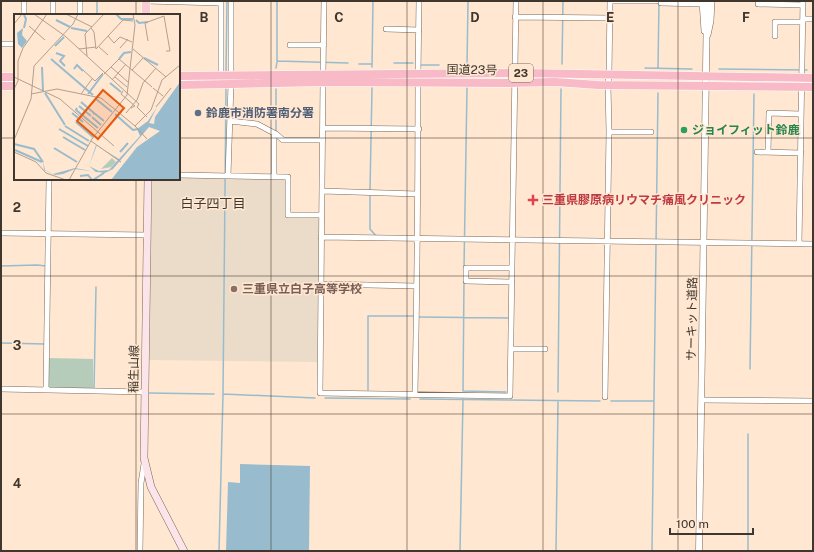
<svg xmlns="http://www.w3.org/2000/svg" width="814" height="552" viewBox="0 0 814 552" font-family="'Public Sans','Noto Sans JP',sans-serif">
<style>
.education{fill:#ebdcca}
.green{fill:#b5ccbb}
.water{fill:#98bccd}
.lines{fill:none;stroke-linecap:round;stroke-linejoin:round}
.stream{stroke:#98bccd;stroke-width:1.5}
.minor-casing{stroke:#7d6955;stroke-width:6}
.tertiary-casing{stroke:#7d6955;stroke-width:7}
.secondary-casing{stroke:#7d6955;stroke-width:8}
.primary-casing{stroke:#fff;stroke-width:9}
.trunk-casing{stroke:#fff;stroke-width:9}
.minor{stroke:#fff;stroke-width:5}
.tertiary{stroke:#fff;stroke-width:6}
.secondary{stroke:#fce5ea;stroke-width:7}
.primary{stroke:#facbd5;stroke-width:8}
.trunk{stroke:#f8bac7;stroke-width:8}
.grid{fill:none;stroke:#3f362d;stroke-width:1;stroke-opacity:0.55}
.service-dot{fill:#5c6f8a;stroke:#ffe7d1;stroke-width:1.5}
.leisure-dot{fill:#2e9e5b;stroke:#ffe7d1;stroke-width:1.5}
.health-dot{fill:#e0444e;stroke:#ffe7d1;stroke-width:1.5}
.education-dot{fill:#8d6e63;stroke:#ffe7d1;stroke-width:1.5}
.labels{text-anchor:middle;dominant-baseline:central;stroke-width:3;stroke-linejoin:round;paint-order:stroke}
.shield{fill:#ffe7d1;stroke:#796b5e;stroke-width:1}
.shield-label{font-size:11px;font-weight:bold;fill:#3f362d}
.street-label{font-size:12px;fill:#3f362d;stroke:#ffe7d1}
.service-label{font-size:12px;font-weight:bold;fill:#4e5e75;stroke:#ffe7d1;text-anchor:start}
.leisure-label{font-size:12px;font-weight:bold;fill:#27864d;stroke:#ffe7d1;text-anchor:start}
.health-label{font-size:12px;font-weight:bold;fill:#be3a42;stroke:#ffe7d1;text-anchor:start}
.education-label{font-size:12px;font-weight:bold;fill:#785e54;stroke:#ffe7d1;text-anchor:start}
.neighbourhood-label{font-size:13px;fill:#3f362d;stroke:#ffe7d1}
.inset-river{fill:none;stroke:#98bccd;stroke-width:2}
.inset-road{fill:none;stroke:#b2a08f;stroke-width:1}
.view{fill:#e8590c;fill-opacity:0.15;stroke:#e8590c;stroke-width:2}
.inset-edge{fill:none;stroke:#3f362d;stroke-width:2}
.grid-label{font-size:13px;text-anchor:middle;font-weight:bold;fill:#3f362d;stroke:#ffe7d1;stroke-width:3;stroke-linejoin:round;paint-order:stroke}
</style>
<rect width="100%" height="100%" fill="#ffe7d1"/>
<path class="education" d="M179,177L284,178L286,181V216L318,217L319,219L317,362L149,360L152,179H179Z"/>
<path class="green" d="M48,358L93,359V390L48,389Z"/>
<path class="water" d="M240,464L310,466L309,551H226L228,482L240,483Z"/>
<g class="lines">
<path class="stream" d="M277,1V61L348,63
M97,15V1
M394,63H413
M359,64H372
M562,64L563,1
M421,65H439
M467,65L468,1
M372,67L373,1
M276,68L277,62
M645,68L692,69
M658,68L659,1
M719,69L807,70
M226,73L227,1
M276,116H297
M276,132V89
M370,190L372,88
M370,196V229L377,237
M1,266L37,265L46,266
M464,268L467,88
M464,280L463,391L506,392
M418,317L509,318
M1,343L45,344
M750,369L754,94
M94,389L96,287
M368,390V316H414
M558,392L561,89
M148,393L214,394
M223,394L315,398
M325,398L410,399
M420,399L600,401
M611,401H653
M219,551L223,394L226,87
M460,551L463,399
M556,551L558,401
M652,551L658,93
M748,551V434"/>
<defs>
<path id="minor" d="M146,1L221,3
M610,1H656
M702,1L704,31
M661,3L702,4
M758,4L803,5
M24,15V1
M53,15V1
M80,15V1
M515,17L610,18
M803,19H813
M386,29L419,30
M708,35L711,21L712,1
M775,36V22H803
M1,44H15
M290,45H324
M323,74L324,1
M418,74L419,1
M221,76V1
M231,76V1
M323,82L320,393L510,396L516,1
M230,121L257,124L276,134L283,140H323
M323,128L419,129
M609,132H651
M757,152L801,153
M768,152L769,113L800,114
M179,175L288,177V215H321
M228,176L231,84
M274,176V133
M322,191L417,194
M1,233L147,235
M321,237L813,244
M799,244L803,1
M512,282L466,281V268H512
M321,284L416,286
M511,349H545
M1,389L145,392
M46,390L49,179
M415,394C417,290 418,186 418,82
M605,397L609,132L608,85L609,75L610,1
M702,400L813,401
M140,551L141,483L144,464"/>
<path id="tertiary" d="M699,551L707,1"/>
<path id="secondary" d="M148,179L144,458L151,487L184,551"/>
<path id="primary" d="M146,15V1"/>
<path id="trunk" d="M179,76L522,73L813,78
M1,77H15
M179,85L323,82L504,83L555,82L598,85L813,87
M1,86H15"/>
</defs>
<use href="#minor" class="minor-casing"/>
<use href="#tertiary" class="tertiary-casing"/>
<use href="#secondary" class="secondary-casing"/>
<use href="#primary" class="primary-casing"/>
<use href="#trunk" class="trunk-casing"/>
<use href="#minor" class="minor"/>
<use href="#tertiary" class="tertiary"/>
<use href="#secondary" class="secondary"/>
<use href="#primary" class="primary"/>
<use href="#trunk" class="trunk"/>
</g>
<path class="grid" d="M136,1V15M271,1V551M407,1V551M543,1V551M678,1V551M1,138H15M179,138H813M136,179V551M1,276H813M1,414H813"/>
<circle class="service-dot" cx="198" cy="113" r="4"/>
<circle class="leisure-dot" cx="684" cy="130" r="4"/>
<path class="health-dot" d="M531 194h4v4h4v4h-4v4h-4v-4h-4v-4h4z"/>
<circle class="education-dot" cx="234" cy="289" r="4"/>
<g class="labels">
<rect class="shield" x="509" y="64" width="24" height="18" rx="3"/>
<g class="shield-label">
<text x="521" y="73">23</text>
</g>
<g class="street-label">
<text transform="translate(472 70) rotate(1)">国道23号</text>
<text transform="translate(692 319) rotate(-89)">サーキット道路</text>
<text transform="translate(134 369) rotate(-89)">稲生山線</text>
</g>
<g class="service-label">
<text x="206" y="113">鈴鹿市消防署南分署</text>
</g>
<g class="leisure-label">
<text x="692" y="130">ジョイフィット鈴鹿</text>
</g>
<g class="health-label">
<text x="542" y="200">三重県膠原病リウマチ痛風クリニック</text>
</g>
<g class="education-label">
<text x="242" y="289">三重県立白子高等学校</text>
</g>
<g class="neighbourhood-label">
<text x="213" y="203">白子四丁目</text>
</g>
</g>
<g transform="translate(14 14)">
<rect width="166" height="166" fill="#ffe7d1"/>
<path d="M98,144L102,148L97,153L87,155Z" fill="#b5ccbb"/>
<path d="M9,14L8,21L13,27L8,34L4,30L3,19ZM166,68V166H97L123,133L146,117L135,113L99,155L91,159L61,155L49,160L41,161L30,156L29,147L31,156L39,160L61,154L82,158L75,152L82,131L105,145L126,122L123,115L134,107L143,93L135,109L140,110L141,103ZM83,131L104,146L95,156L85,157L75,152Z" fill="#98bccd" fill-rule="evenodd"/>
<path class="inset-river" d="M102,0L107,5H119M10,1L12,5L10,14M42,6L56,13M122,6L125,9L134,8M57,14L73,17M41,32L50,23M42,39L50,42L46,47L51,52M130,44L144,51M37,45L79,81M105,45L110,39L117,38M28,53L29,77M60,55L63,51L69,57M96,69L107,78M31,79L51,111M74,80L89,60M82,85L98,98M67,88L80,99M65,92L77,102M63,94L62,96L84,114M58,99L69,108M79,100L80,99L90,107M101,100L111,109M78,103L87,111M62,108L79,123M111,109L119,116L124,115M51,112L75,127M45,115L74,132M49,123L71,136M0,130L20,135L29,148M40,134L63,148M1,136L28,148M106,138L114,129M66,162L74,161L78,166M79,166L90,159"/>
<path class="inset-road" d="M20,0L51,22L125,90L123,93L133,103M52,0L78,13M0,10L8,0M15,12L31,26M77,14L80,18L82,35M94,22L100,29L106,23L118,28M134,27L131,9L150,2L156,37H152M85,33L94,41M106,34L114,25M65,35L82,33M82,35L109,6L119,7M119,35L152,63M73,42L71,20L90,0M97,53L114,68M69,56L81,67L89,59M118,56L129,44M90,60L105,45L138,73M0,63L46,85L100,132M101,63L113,73M98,66L112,50M139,74L149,82M0,75L4,67V47L9,34L33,0M109,77L107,80L121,92L117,94M17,80L43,75L87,84L121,112L137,96L148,66L166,51M67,80L78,65M142,93L157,74M112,99L123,86L129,69L142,54M121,112L133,125M0,126L17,85L20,52L59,10L64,0M77,127L107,148M0,138L22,148L32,159L52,166M55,166L78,125L113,81L121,11L119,0"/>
<path class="view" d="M89,76L110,94L84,125L63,107Z"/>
<rect width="166" height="166" class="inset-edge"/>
</g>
<g class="grid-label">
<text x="204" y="22">B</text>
<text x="339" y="22">C</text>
<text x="475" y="22">D</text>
<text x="610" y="22">E</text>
<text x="746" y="22">F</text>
<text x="17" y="212">2</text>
<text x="17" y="350">3</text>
<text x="17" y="488">4</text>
</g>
<rect width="814" height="552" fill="none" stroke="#3f362d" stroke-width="4"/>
<path d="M670 528v6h83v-6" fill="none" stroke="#3f362d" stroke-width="2"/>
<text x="676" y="528" font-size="12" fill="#3f362d" stroke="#ffe7d1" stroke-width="3" paint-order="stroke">100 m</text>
</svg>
